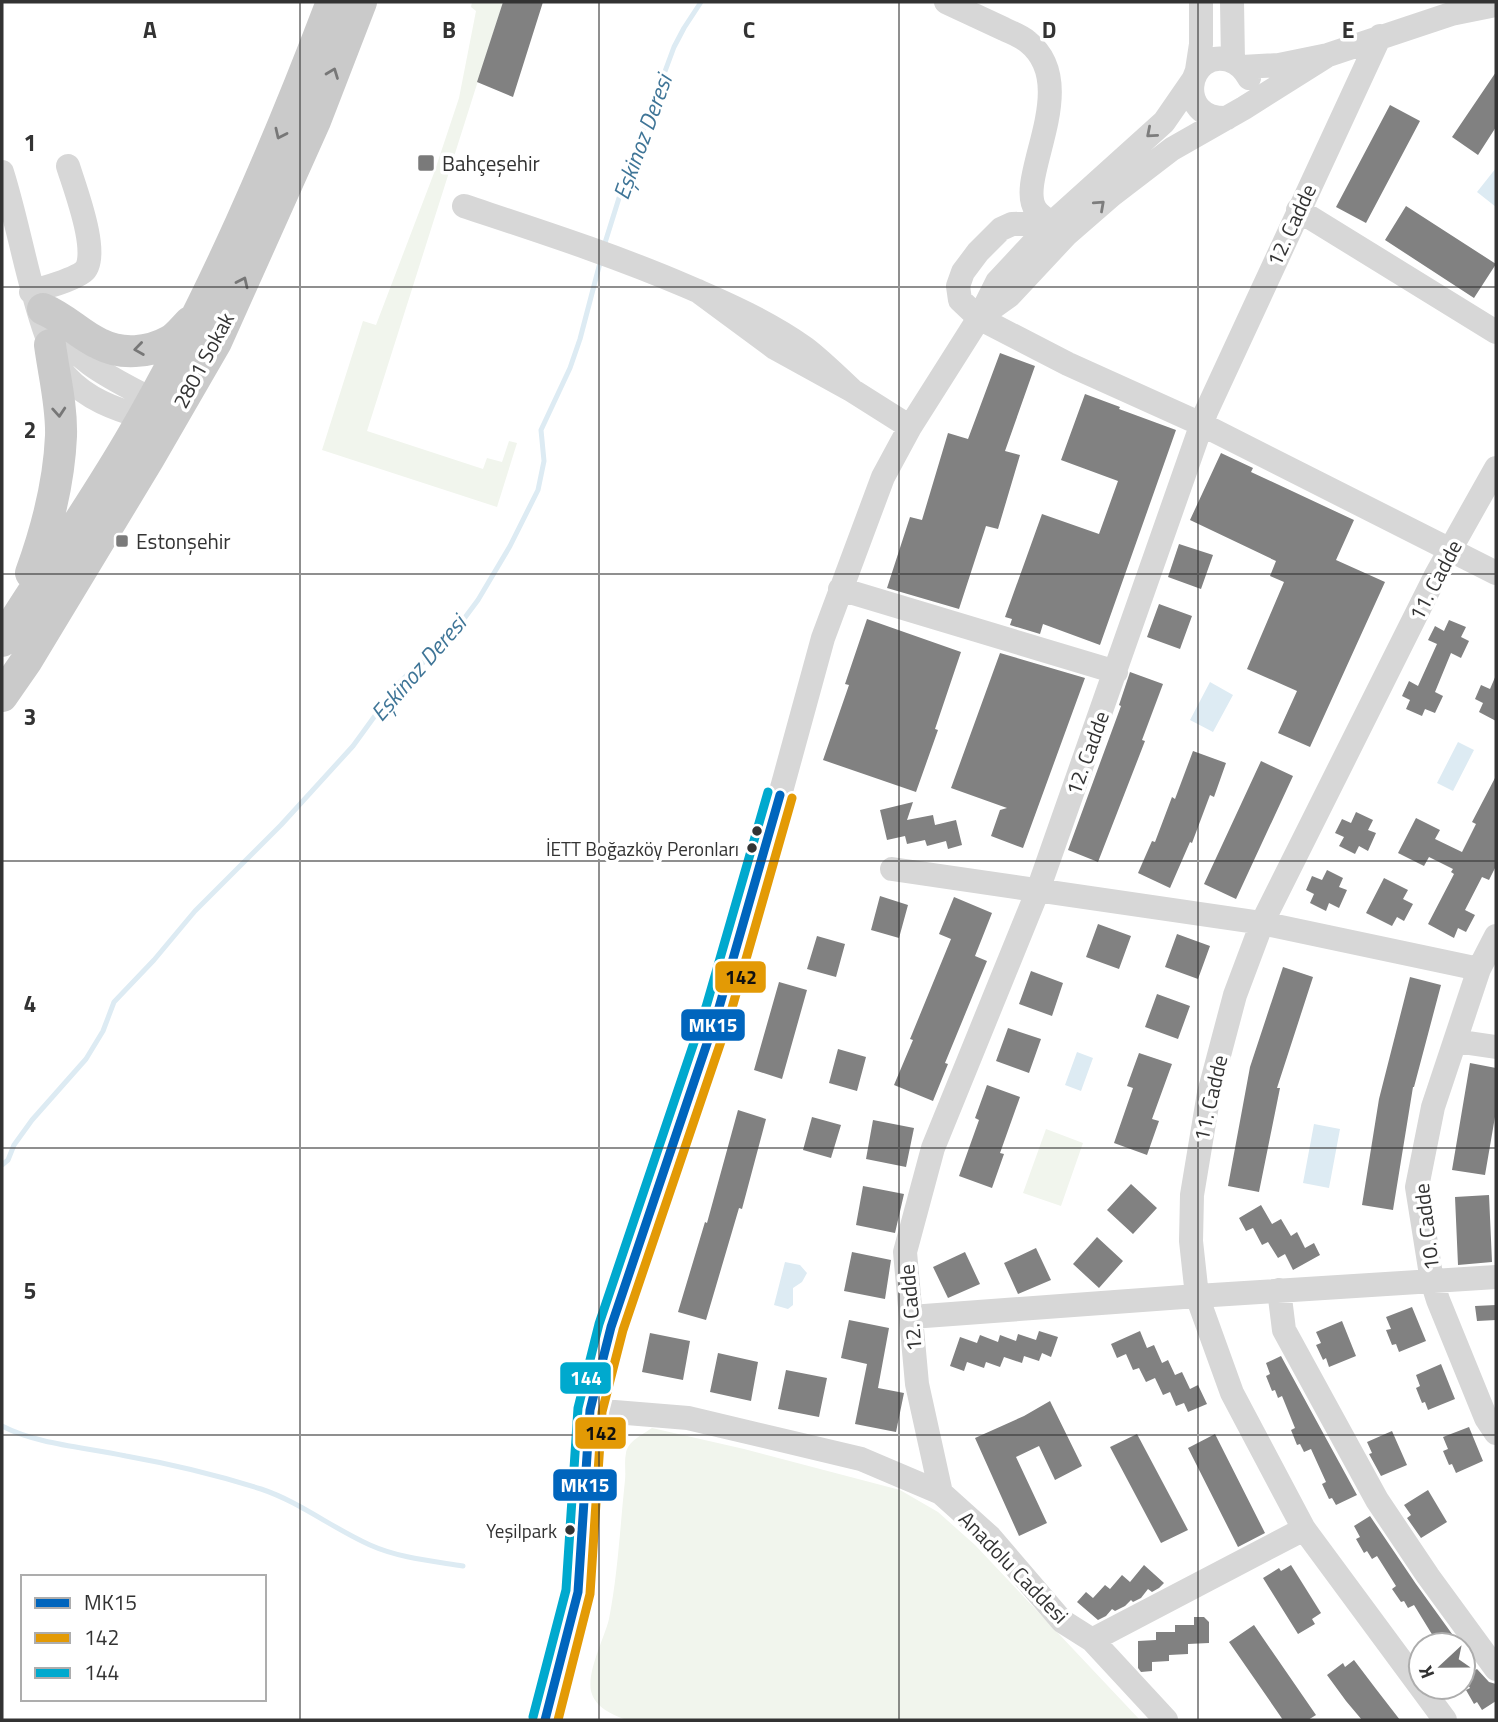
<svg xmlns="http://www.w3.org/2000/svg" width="1498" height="1722" viewBox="0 0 1498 1722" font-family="'Titillium Web',sans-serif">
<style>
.green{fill:#f1f5ed}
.water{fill:#ddebf3}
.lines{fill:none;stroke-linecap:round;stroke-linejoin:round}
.stream{stroke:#ddebf3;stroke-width:5}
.building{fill:#818181}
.minor{stroke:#d7d7d7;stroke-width:24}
.major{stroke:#cacaca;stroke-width:32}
.bus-1-casing{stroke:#fff;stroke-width:14}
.bus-2-casing{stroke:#fff;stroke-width:14}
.bus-3-casing{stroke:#fff;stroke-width:14}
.bus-1{stroke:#0065bd;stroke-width:9}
.bus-2{stroke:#e39a05;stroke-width:9}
.bus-3{stroke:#00a9ce;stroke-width:9}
.oneway{stroke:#777}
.oneway2{stroke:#7d7d7d}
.grid{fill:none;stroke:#333;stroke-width:2;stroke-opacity:0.55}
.poi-dot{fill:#7a7a7a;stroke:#fff;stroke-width:2.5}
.bus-dot{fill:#333;stroke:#fff;stroke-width:2.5}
.labels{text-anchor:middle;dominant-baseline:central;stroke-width:7;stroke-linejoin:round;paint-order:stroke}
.bus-label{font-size:19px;fill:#333;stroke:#fff;text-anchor:end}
.poi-label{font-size:21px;fill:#333;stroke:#fff;text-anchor:start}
.street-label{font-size:21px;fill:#333;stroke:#fff}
.water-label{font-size:23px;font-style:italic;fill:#3f7597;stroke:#fff}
.grid-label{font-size:23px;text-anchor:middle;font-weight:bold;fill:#333;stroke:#fff;stroke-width:7;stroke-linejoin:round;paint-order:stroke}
.line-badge{stroke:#fff;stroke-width:2.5}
.badge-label{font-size:19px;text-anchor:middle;font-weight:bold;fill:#fff}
.pale-badge-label{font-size:19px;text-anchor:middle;font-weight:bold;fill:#111}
</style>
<rect width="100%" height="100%" fill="#fff"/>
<path class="green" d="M472,2H503L367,431L483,469L487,458L502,462L509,441L517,443L497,507L322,450L363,321L376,325L434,173L459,98L476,11L471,7Z
M1046,1129L1083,1143L1061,1206L1023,1193Z
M652,1428L744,1449L900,1490L938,1512L975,1545L1140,1720H627C613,1715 595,1708 591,1691C587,1671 604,1639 609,1619C618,1573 620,1527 625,1480C626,1471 624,1462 626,1453C628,1441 642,1435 652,1428Z"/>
<path class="water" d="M1496,168V207L1477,192Z
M1210,682L1233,695L1213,732L1190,720Z
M1458,742L1474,750L1453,791L1437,783Z
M1077,1052L1093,1058L1081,1091L1065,1085Z
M1314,1124L1340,1129L1329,1188L1303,1183Z
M785,1262L800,1265L807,1273L802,1282L793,1288V1305L788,1309L774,1305Z"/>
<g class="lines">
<path class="stream" d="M604,246L624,182L674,47L684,28L701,2
M2,1165L8,1160L14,1145L32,1120L86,1059L103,1031L114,1002L154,960L195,911L281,825L353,746L398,684L411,671L440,651L478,600L510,546L538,490L544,461L541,430L570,368L580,339L601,259
M2,1426C39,1445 85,1447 126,1456C171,1464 217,1475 261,1489C300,1502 332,1528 370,1545C399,1558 432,1561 463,1566"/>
</g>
<path class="building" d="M503,2H543L513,97L477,82Z
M1496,72V127L1478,155L1452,137Z
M1390,105L1420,121L1366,223L1336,207Z
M1406,206L1496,264L1474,298L1385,240Z
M1000,353L1035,366L1005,451L1020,455L998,529L986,526L959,609L887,588L910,517L922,520L948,433L968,439Z
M1085,394L1120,407L1119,409L1176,430L1100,645L1043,624L1040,634L1010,625L1012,619L1005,617L1042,514L1099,534L1118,481L1061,460Z
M1221,453L1253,468L1251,472L1354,520L1336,560L1385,582L1310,747L1278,733L1297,691L1247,669L1284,582L1270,576L1276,561L1190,520Z
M1179,544L1213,555L1201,589L1168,577Z
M1159,604L1192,616L1180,649L1147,637Z
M867,619L961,652L935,729L938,730L916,792L823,760L849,685L845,684Z
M1449,620L1466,627L1461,637L1469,641L1461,658L1451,653L1435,692L1443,696L1435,713L1425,709L1422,716L1406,709L1410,700L1402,696L1409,681L1418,686L1437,644L1428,640L1435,626L1444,631Z
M1000,653L1085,678L1023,848L991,836L1000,810L1007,808L951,788Z
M1130,672L1163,684L1142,740L1145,741L1098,862L1068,850L1121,706L1119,705Z
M1496,675V721L1479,712L1483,703L1475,699L1481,685L1490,689Z
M1193,751L1226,763L1214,797L1210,795L1192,843L1190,842L1170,888L1138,873L1152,841L1155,842L1172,797L1175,799Z
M1261,761L1293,776L1236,899L1204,884Z
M1496,776V866L1489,880L1482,877L1465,910L1475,915L1466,932L1458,928L1454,938L1428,924L1454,874L1451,872L1453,869L1429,857L1424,866L1398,853L1416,818L1440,830L1435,839L1462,852L1476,824L1472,822Z
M913,802L907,820L933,815L935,825L956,820L962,845L948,849L946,841L927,846L925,840L907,844L905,836L887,840L880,810Z
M1356,812L1373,820L1368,830L1376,833L1368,851L1359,846L1355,854L1339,846L1344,837L1335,833L1342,819L1351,823Z
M1327,870L1343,878L1339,887L1347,890L1339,908L1329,903L1326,911L1310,903L1314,894L1306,890L1312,876L1322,880Z
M1384,878L1408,890L1403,899L1413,904L1404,921L1397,917L1392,926L1366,913Z
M880,896L908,905L899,938L871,930Z
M954,897L992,913L975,956L987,961L945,1063L948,1064L933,1101L894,1085L913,1040L910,1039L951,939L939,934Z
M1098,924L1131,936L1119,969L1086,957Z
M1177,934L1210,946L1198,979L1165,967Z
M817,936L845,944L836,977L807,969Z
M1283,967L1313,977L1277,1088H1280L1259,1192L1228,1186L1250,1067Z
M1031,971L1063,983L1052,1016L1019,1004Z
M1410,977L1441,985L1414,1087H1413L1393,1210L1362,1205L1379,1099Z
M779,982L807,990L782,1079L754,1070Z
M1157,994L1190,1006L1178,1039L1145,1027Z
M1008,1028L1041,1039L1029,1073L996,1061Z
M838,1049L866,1057L857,1091L829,1083Z
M1139,1053L1172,1064L1152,1119L1159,1121L1147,1155L1114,1143L1133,1088L1127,1086Z
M1470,1063L1496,1068V1111L1485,1175L1452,1170Z
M987,1085L1020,1097L1000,1153L1004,1154L992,1188L959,1176L979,1120L975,1118Z
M738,1110L766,1119L742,1209L739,1208L706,1320L678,1312L705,1222L707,1223Z
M812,1117L841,1125L831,1158L803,1150Z
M873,1120L914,1128L906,1167L866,1159Z
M1131,1184L1157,1208L1133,1234L1107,1210Z
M863,1186L904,1194L895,1233L856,1225Z
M1489,1195L1492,1262L1458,1265L1455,1197Z
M1261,1205L1272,1224L1281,1219L1291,1236L1297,1232L1305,1248L1314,1243L1320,1255L1293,1270L1285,1254L1278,1258L1268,1242L1262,1245L1253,1228L1246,1231L1239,1218Z
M1097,1237L1123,1261L1099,1288L1073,1264Z
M1036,1248L1051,1280L1018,1294L1004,1263Z
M852,1252L891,1260L885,1299L844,1291Z
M965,1252L980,1284L948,1298L933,1267Z
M1496,1305V1320L1477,1321L1475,1306Z
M1412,1307L1426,1341L1399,1352L1396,1344L1392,1345L1386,1330L1391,1329L1386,1317Z
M849,1320L889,1328L878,1388L904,1393L896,1432L855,1424L867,1364L841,1358Z
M1342,1321L1356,1356L1329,1367L1326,1358L1323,1360L1316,1345L1321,1343L1316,1332Z
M1039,1331L1058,1337L1051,1357L1042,1353L1039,1361L1024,1356L1022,1363L1004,1357L1000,1367L986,1362L984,1368L967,1362L964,1371L950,1366L960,1337L977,1343L980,1335L998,1342L1000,1335L1016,1341L1018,1334L1036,1340Z
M1140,1331L1147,1348L1154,1345L1162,1363L1168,1360L1175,1375L1182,1372L1190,1389L1198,1385L1207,1404L1188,1412L1184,1403L1176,1406L1170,1392L1163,1395L1155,1378L1146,1382L1139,1368L1133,1370L1126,1354L1117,1358L1111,1344Z
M650,1333L690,1341L683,1380L642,1372Z
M718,1353L758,1362L751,1401L710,1392Z
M1281,1356L1357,1495L1336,1505L1332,1498L1329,1499L1322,1484L1326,1482L1311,1449L1304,1452L1300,1444L1297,1445L1291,1430L1295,1428L1282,1396L1278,1398L1275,1390L1272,1391L1266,1376L1270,1374L1266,1363Z
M1441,1364L1455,1399L1428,1410L1425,1402L1422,1403L1416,1388L1420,1386L1416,1375Z
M786,1370L827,1378L819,1417L778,1409Z
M1050,1401L1082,1466L1055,1480L1039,1446L1016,1457L1047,1523L1019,1536L975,1438L1024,1416Z
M1469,1427L1483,1461L1456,1473L1452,1464L1449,1465L1443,1451L1448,1449L1443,1437Z
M1392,1431L1407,1465L1381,1476L1369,1454L1372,1453L1367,1442Z
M1137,1434L1188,1530L1161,1543L1110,1447Z
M1215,1434L1265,1533L1238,1547L1188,1448Z
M1428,1490L1447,1522L1421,1538L1407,1518L1411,1515L1404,1505Z
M1370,1516L1416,1584L1460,1645H1419L1433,1636L1414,1605L1408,1608L1404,1601L1401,1602L1392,1589L1396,1586L1377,1556L1372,1559L1367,1551L1364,1553L1356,1539L1360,1537L1354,1526Z
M1144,1565L1164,1583L1159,1588L1152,1592L1148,1589L1141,1598L1133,1602L1131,1600L1125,1606L1115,1611L1112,1609L1106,1616L1098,1620L1077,1602L1086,1592L1093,1598L1105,1585L1110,1589L1122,1575L1130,1582Z
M1291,1565L1321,1613L1312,1619L1315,1624L1298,1634L1263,1578L1279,1568L1281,1571Z
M1194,1617H1204L1209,1622V1643L1188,1644V1654L1169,1655V1661L1152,1662V1671L1141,1672L1138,1668V1641L1156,1640V1632H1175V1625H1194Z
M1254,1625L1316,1715L1308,1720H1283L1229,1642Z
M1354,1660L1376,1689L1400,1720H1362L1346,1701L1327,1675L1343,1663L1345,1667Z
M1477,1669L1489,1682L1496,1684V1701L1482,1710L1477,1702L1474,1704L1466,1690L1470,1688L1463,1677Z"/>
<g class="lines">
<path class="minor" d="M946,2C965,11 985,20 1004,29C1012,33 1021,36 1028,42C1083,86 1014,180 1036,210C1041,217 1051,222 1057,227
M1232,2L1233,61
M1242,67L1279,65L1328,55L1451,14L1496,5
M1197,70L1201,44V2
M1227,118C1174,120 1187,48 1229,60C1238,63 1245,70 1249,78
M2,172C19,226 27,281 46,334C51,348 57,367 67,377C87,399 115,409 142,417
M464,206C539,231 614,255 686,286C728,304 768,322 805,348C822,361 838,377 853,391L775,348L698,291
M1298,210L1496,332
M1052,223L1012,224L1001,229L978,252L963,272L958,286L960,300L979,318L1068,364L1201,424L1496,573
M31,292C45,287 71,281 83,272C102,258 74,186 68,166
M981,316L1009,296L1066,235L1112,195L1172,149L1244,108L1328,55
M49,319C75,362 109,377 151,399
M853,391L910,427
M840,589L1116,672
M892,869L1262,923L1479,969
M1496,936L1479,969L1433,1107L1417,1187L1432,1281L1438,1300L1486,1418L1496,1433
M1455,1041L1496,1047
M1279,1290L1284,1330L1377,1500L1428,1576L1496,1669
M911,1317L1197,1296L1496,1277
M590,1410L688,1418L861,1459L941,1493L990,1537L1062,1621L1092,1640L1166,1720
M941,1493L917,1384L905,1252L933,1148L1038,890L1206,412L1380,36
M1092,1640L1304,1529
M545,1720L578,1592L590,1410L611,1327L718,1011L780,795L823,638L883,477L910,427L979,318L997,282L1052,223L1164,122L1193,80
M1445,1720L1304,1529L1232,1393L1197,1296L1191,1241L1192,1195L1209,1093L1235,995L1262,923L1436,575L1496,468"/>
<path class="major" d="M43,309C67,319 78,334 100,344C121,355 149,353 170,341C177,337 184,328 190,322
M31,573C47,529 59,483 61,436C62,406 54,375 50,345
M2,641C45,572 92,506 133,435C212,299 276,149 332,2
M2,696L27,660L149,458L216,342L315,121L361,2"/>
<defs>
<path id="bus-1" d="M545,1720L578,1592L590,1410L611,1327L718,1011L780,795"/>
<path id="bus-2" d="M558,1720L590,1594L602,1412L623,1330L730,1015L792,798"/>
<path id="bus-3" d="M533,1717L566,1590L578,1408L599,1324L706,1007L768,792"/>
</defs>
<use href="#bus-1" class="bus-1-casing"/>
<use href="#bus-2" class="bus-2-casing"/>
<use href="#bus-3" class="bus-3-casing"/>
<use href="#bus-1" class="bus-1"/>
<use href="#bus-2" class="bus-2"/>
<use href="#bus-3" class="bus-3"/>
</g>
<defs><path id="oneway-chevron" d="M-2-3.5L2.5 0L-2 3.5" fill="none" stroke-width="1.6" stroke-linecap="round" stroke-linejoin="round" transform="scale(1.75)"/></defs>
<g class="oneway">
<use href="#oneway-chevron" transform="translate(333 73) rotate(-69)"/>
<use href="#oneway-chevron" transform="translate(280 134) rotate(115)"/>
<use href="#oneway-chevron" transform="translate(243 282) rotate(-65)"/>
<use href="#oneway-chevron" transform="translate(139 349) rotate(172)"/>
<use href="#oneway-chevron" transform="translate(59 412) rotate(86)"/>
</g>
<g class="oneway2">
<use href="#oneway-chevron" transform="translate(1151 133) rotate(139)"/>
<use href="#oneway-chevron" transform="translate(1100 205) rotate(-42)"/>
</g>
<path class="grid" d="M300,2V1720M599,2V1720M899,2V1720M1198,2V1720M2,287H1496M2,574H1496M2,861H1496M2,1148H1496M2,1435H1496"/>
<g class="poi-dot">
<rect x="417" y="154" width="18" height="18" rx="3.5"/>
<rect x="115" y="534" width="14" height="14" rx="3.5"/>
</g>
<g class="bus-dot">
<circle cx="757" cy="831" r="6"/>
<circle cx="752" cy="848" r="6"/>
<circle cx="570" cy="1530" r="6"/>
</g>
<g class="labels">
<g class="bus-label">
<text x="739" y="848">İETT Boğazköy Peronları</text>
<text x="557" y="1530">Yeşilpark</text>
</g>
<g class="poi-label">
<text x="442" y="163">Bahçeşehir</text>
<text x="136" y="541">Estonşehir</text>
</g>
<g class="street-label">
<text transform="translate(1291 225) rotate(-65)">12. Cadde</text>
<text transform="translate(203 360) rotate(-62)">2801 Sokak</text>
<text transform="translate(1435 580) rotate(-62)">11. Cadde</text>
<text transform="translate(1087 753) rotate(-70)">12. Cadde</text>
<text transform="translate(1210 1098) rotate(-77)">11. Cadde</text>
<text transform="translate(1426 1227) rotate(-97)">10. Cadde</text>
<text transform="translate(910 1308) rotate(-95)">12. Cadde</text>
<text transform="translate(1014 1567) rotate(46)">Anadolu Caddesi</text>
</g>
<g class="water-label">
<text transform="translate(642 137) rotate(-70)">Eşkinoz Deresi</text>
<text transform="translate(418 668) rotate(-49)">Eşkinoz Deresi</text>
</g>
</g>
<g class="grid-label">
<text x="150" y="38">A</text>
<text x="449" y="38">B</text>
<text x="749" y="38">C</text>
<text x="1049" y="38">D</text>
<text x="1348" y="38">E</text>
<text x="30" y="151">1</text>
<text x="30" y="438">2</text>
<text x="30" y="725">3</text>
<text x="30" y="1012">4</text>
<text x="30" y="1299">5</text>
</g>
<g class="line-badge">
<rect x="714" y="960" width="53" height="34" rx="7" fill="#e39a05"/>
<rect x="680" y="1008" width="66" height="34" rx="7" fill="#0065bd"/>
<rect x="559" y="1361" width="53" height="34" rx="7" fill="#00a9ce"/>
<rect x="574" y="1416" width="53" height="34" rx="7" fill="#e39a05"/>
<rect x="552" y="1468" width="66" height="34" rx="7" fill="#0065bd"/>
</g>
<g class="badge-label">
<text x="713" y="1032">MK15</text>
<text x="586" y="1385">144</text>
<text x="585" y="1492">MK15</text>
</g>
<g class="pale-badge-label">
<text x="741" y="984">142</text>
<text x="601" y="1440">142</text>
</g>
<rect width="1498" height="1722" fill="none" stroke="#333333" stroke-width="7"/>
<rect x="21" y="1575" width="245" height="126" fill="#ffffff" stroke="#adadad" stroke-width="2"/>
<rect x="35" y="1598" width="35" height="10" fill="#0065bd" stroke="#adadad" stroke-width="2"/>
<text x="84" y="1610" font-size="21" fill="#333333">MK15</text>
<rect x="35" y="1633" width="35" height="10" fill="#e39a05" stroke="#adadad" stroke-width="2"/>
<text x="84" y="1645" font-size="21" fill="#333333">142</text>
<rect x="35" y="1668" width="35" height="10" fill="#00a9ce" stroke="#adadad" stroke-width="2"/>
<text x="84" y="1680" font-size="21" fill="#333333">144</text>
<g transform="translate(1442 1666) rotate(248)"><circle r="33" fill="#ffffff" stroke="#adadad" stroke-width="2"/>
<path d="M0-5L12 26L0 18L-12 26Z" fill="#7a7a7a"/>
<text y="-10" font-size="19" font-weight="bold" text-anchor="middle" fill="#333333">K</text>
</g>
</svg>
